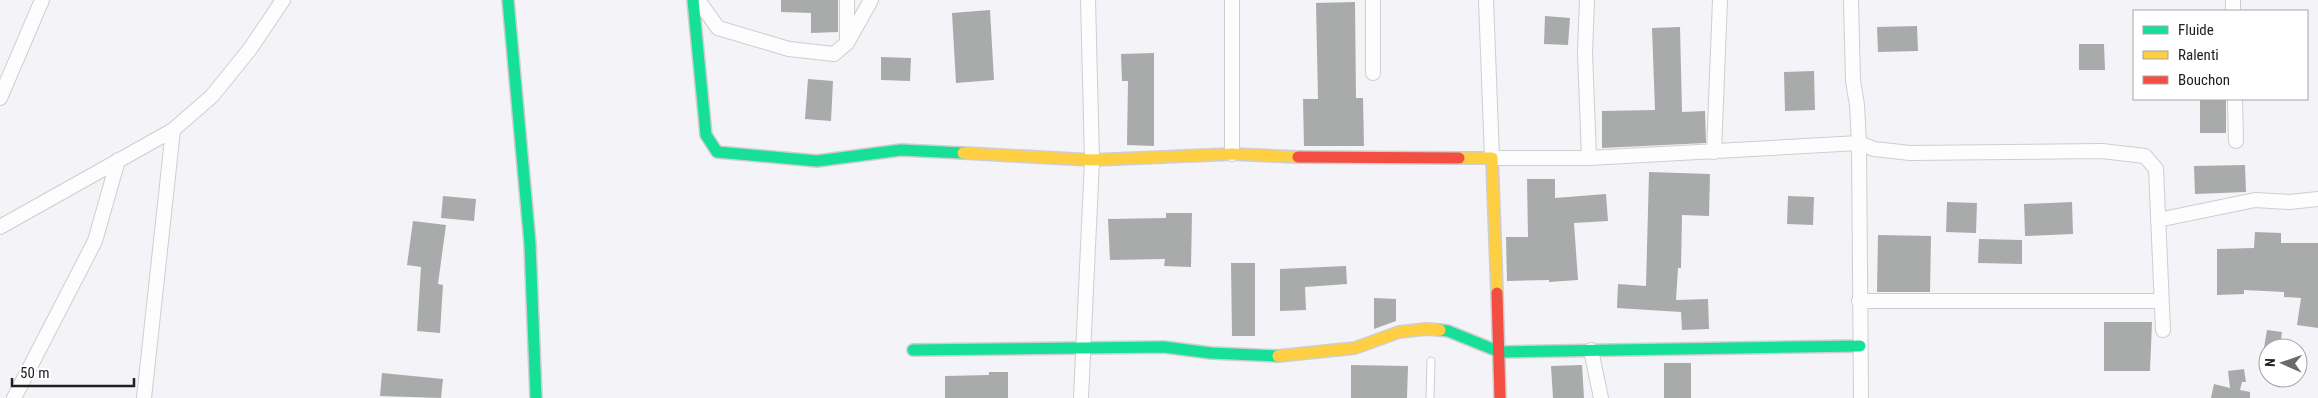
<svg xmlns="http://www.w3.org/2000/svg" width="2318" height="398" viewBox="0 0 2318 398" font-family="'Roboto Condensed',sans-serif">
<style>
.building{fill:#a9aaaa}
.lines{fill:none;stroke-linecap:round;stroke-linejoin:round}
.lane-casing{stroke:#ceced0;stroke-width:9}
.street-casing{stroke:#ceced0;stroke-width:16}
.fast-casing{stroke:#ceced0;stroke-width:14}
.slow-casing{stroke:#ceced0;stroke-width:14}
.jam-casing{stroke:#ceced0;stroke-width:14}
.lane{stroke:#fdfdfe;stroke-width:7}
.street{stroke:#fdfdfe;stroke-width:14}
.fast{stroke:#16e098;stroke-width:11}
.slow{stroke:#ffcf43;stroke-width:11}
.jam{stroke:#f24e42;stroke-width:11}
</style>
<rect width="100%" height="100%" fill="#f4f4f8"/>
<path class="building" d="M781,0H838V32L811,33V13L781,12Z
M1355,2L1356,98H1363L1364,146H1304L1303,99H1318L1316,3Z
M990,10L994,80L956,83L952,13Z
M1545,16L1570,18L1568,45L1544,44Z
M1917,26L1918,51L1878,52L1877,27Z
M1680,27L1682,112L1705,111L1706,143L1602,148V111L1655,110L1652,28Z
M2079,44H2104L2105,70H2079Z
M1154,53V146L1127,145L1128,81H1122L1121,54Z
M881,57L911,58L910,81L881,80Z
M1814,71L1815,110L1785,111L1784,72Z
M808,79L833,81L831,121L805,119Z
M2200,99H2226V133H2200Z
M2245,165L2246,192L2195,194L2194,166Z
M1649,172L1710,174L1709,216L1682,215L1681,268H1678L1676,300L1708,299L1709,329L1682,330L1681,312L1617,308L1618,284L1646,286Z
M1527,179H1555V198L1606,194L1608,221L1574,223L1578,280L1549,282V280L1507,281L1506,237H1528Z
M443,196L476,199L474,221L441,218Z
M1788,196L1814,197L1813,225L1787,224Z
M1947,202L1977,203L1976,233L1946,232Z
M2072,202L2073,234L2025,236L2024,204Z
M1166,213H1192L1191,267L1164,266L1165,259L1110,260L1108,219L1166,218Z
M413,221L446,225L438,284L443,285L440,333L417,331L421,267L407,265Z
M2255,232L2281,233V243H2318V328L2297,325L2301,298L2284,297V292L2244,290V294L2217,295V249L2254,248Z
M1878,235L1931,236L1930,292H1877Z
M1979,239L2022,240V264L1978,263Z
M1231,263H1255V336H1232Z
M1346,266L1347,284L1305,287L1306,310L1280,311V269Z
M1374,298L1396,299V321L1374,329Z
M2104,322H2152L2150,371H2104Z
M2267,330L2282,332L2280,348H2264Z
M1664,363H1691V398H1664Z
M1351,365L1408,366L1407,398H1351Z
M1582,365L1584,398H1553L1551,366Z
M2244,369L2246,382H2242L2240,390L2250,392V398H2211L2214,384L2230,388L2228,371Z
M989,372H1008V398H945V376L989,375Z
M382,373L443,379L441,398L380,396Z"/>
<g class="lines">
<defs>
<path id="lane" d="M1430,398L1431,361"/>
<path id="street" d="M698,0L718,28L789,49L834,54L847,43L871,0
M847,0V42
M1232,0V154
M1486,0L1492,158H1589L1585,53L1587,0
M1851,0L1853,81L1857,105L1859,143L1874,149L1910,153L2102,151L2145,156L2156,169L2163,330
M2233,11V0
M1373,73V0
M0,98L42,0
M2235,99L2236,141
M1714,152L1720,0
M1589,158L1859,143L1861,398
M2158,220L2255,200L2290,202L2318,199
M0,227L173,130L212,96L250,49L283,0
M1859,301H2161
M1591,350L1601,398
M14,398L95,241L118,160
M144,398L173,130
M1081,398L1092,160L1088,0"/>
<path id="fast" d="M508,0L530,244L536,398
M693,0L706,135L717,152L817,161L901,150L963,153
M1440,330L1448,331L1500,352L1860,346
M913,350L1164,347L1211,353L1278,356"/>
<path id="slow" d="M963,153L1092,160L1232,154L1298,157
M1459,158H1492L1497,293
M1278,356L1355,348L1399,332L1426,329L1440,330"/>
<path id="jam" d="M1298,157L1459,158
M1497,293L1500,398"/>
</defs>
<use href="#lane" class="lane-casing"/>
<use href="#street" class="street-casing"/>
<use href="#fast" class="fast-casing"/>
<use href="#slow" class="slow-casing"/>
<use href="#jam" class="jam-casing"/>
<use href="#lane" class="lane"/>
<use href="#street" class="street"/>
<use href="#fast" class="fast"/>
<use href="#slow" class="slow"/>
<use href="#jam" class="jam"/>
</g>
<rect x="2133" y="10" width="175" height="90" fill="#ffffff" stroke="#a6a6a7"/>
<rect x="2143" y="26" width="25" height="8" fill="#16e098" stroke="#a6a6a7"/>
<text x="2178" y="35" font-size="15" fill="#202123">Fluide</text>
<rect x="2143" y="51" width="25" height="8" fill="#ffcf43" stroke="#a6a6a7"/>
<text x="2178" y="60" font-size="15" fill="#202123">Ralenti</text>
<rect x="2143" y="76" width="25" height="8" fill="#f24e42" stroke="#a6a6a7"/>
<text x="2178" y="85" font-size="15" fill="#202123">Bouchon</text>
<g transform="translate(2283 363) rotate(272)"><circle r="24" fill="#ffffff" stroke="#a6a6a7"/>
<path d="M0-4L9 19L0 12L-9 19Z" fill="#6a6b6e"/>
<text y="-8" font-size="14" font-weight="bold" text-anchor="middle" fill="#202123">N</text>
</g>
<path d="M12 378v8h122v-8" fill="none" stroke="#202123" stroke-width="2.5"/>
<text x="20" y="378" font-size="15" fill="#202123" stroke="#ffffff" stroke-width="4" paint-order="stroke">50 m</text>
</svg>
